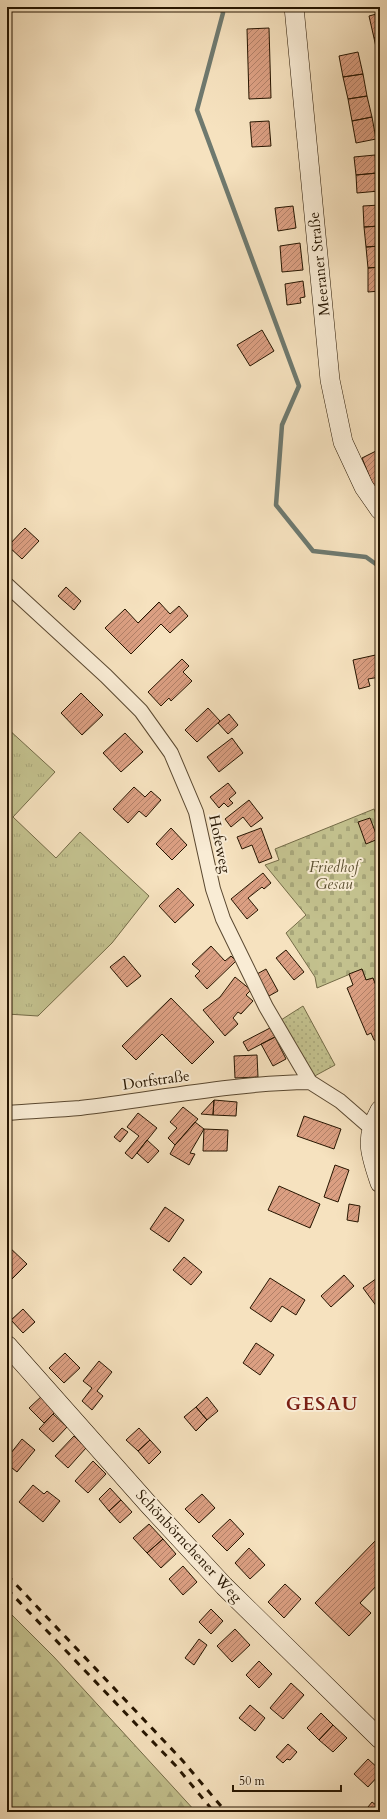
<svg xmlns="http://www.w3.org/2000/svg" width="387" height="1819" viewBox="0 0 387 1819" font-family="Cardo,serif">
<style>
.grass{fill:url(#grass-tufts);stroke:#746b47}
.forest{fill:url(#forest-firs);stroke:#746b47}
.cemetery{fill:url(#cemetery-stones);stroke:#746b47}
.park{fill:url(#park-dots);stroke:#746b47}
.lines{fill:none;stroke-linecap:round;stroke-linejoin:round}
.stream{stroke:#6e796f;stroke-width:4.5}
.building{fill:url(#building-hatch);stroke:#261500}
.street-casing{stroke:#5a4830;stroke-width:16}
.secondary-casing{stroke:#261500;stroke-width:20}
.street{stroke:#f9ecd5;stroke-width:14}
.secondary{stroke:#f9ecd5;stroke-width:19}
.rail{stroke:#261500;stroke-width:3;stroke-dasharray:7 7;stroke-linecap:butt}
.labels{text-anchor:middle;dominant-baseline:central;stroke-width:4;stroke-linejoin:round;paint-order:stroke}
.street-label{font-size:15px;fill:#261500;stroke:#f9ecd5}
.park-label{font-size:15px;font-style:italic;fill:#5d5132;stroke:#f9ecd5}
.district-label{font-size:19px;font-weight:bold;letter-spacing:1px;fill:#7a1f14;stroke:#f9ecd5}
</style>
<defs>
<pattern id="grass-tufts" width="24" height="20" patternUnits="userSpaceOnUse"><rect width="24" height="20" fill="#c3c18e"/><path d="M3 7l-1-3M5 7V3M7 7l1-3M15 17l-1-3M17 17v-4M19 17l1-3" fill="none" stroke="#a7a579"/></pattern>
<pattern id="forest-firs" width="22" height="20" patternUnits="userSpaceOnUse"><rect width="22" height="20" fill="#c3c18e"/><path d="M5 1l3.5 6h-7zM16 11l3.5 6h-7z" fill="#a7a579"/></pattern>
<pattern id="cemetery-stones" width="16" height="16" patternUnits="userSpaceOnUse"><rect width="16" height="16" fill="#c3c18e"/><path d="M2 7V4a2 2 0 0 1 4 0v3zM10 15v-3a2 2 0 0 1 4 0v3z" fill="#a7a579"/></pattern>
<pattern id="park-dots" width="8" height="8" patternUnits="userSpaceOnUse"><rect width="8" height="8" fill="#c3c18e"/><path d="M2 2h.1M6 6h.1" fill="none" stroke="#a7a579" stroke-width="1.8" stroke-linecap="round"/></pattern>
<pattern id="building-hatch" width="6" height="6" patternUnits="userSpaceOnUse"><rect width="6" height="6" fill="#db9f82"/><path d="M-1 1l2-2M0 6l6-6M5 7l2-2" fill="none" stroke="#b18068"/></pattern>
</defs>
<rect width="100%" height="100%" fill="#f6e2bf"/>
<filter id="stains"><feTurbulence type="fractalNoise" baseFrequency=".005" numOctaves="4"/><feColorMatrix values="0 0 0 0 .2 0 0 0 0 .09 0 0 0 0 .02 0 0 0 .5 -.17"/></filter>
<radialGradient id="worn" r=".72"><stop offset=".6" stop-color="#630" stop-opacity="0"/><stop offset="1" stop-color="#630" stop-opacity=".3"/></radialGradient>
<path class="grass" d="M7,728L55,772L13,817L56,858L80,832L149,896L112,943L38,1016L7,1014Z"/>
<path class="forest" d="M7,1610L54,1657L196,1812H7Z"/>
<path class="cemetery" d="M374,809L380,825V996L373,978L366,980L362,969L317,988L315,977L286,933L306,915L265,865L279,860L275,849Z"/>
<path class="park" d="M303,1006L335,1065L311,1078L281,1020Z"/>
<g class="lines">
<path class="stream" d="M221,7L223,13L197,110L299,386L282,425L276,505L313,551L366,557L380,567"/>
</g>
<path class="building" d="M380,13V37L374,38L369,16Z
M269,28L271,98L249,99L247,29Z
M380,37V60L379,61L374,38Z
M358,52L363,74L343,77L339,56Z
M363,74L367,96L348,99L343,77Z
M367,96L372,117L352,121L348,99Z
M372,117L376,139L356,143L352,121Z
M269,121L271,146L252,147L250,122Z
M375,155L377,173L356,175L354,157Z
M377,173L379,191L357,193L356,175Z
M380,205V226L364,227L363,206Z
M293,206L296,228L278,231L275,208Z
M380,226V246L366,247L364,227Z
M300,243L303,270L282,272L280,246Z
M380,246V267L368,268L366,247Z
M380,267V291L368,292V268Z
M303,281L305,297L300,298L301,303L287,305L285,284Z
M262,330L274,351L250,366L237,345Z
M380,449V496L376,493L362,458Z
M25,528L39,541L22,559L8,546Z
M66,587L81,601L74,610L58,596Z
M159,602L170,614L179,606L188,616L170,633L161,624L131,654L105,628L125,609L138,623Z
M380,654V677L368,679L370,686L359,689L353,660Z
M182,659L189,666L183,672L192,681L171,701L169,698L161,706L148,692Z
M81,693L103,715L82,735L61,713Z
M208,708L220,721L197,742L185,730Z
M229,714L238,725L228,734L218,723Z
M125,733L143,752L121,772L103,753Z
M232,738L243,753L219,772L207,757Z
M228,783L236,793L229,799L233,803L228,807L224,803L219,808L210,797Z
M134,787L145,797L151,791L161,800L146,817L139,811L128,823L113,809Z
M249,800L263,818L251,827L243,817L231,827L225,819Z
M370,818L378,839L366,844L358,822Z
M171,828L187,845L172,860L156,844Z
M261,828L272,858L259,863L252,845L242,849L237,837Z
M263,873L271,883L264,889L262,887L248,898L258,910L247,919L231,899Z
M178,888L194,905L175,923L159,906Z
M211,946L225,961L231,956L236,961L207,989L195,976L200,971L192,964Z
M286,950L304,972L294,980L276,958Z
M124,956L141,976L127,987L110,967Z
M266,969L278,991L269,996L257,974Z
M362,969L366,980L373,978L380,996V1042L374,1040L371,1033L367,1035L347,988L353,985L349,974Z
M235,977L251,990L246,995L253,1001L241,1014L238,1012L233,1018L238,1024L225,1036L203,1010L220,997Z
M171,998L214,1042L192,1064L162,1034L136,1060L122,1046Z
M270,1028L275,1037L248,1051L243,1042Z
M275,1037L286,1059L273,1066L261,1044Z
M257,1055L258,1077L235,1078L234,1056Z
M214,1100L237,1102L236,1116L213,1115Z
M214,1100L213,1115L201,1114Z
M183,1107L198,1119L175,1145L168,1138L177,1128L170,1122Z
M138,1113L157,1128L132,1159L125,1153L139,1136L127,1127Z
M304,1116L341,1129L334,1149L297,1136Z
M195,1122L204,1129L190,1153L195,1154L189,1165L170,1154L175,1145Z
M122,1128L128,1132L120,1142L114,1137Z
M204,1129L228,1130L227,1151H203Z
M147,1140L159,1151L148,1163L137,1153Z
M335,1165L349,1170L338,1202L324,1197Z
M279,1186L320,1204L310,1228L268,1210Z
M349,1204L360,1206L358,1222L347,1220Z
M165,1207L184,1220L169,1242L150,1229Z
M7,1245L27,1264L12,1279L7,1274Z
M184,1257L202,1272L191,1285L173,1270Z
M344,1275L354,1286L331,1307L321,1296Z
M380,1276V1311L363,1288Z
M270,1278L305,1300L296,1315L282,1306L271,1322L250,1308Z
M23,1309L35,1322L23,1333L11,1320Z
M256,1343L274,1355L260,1375L243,1363Z
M65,1353L80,1368L64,1383L49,1368Z
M99,1361L112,1372L97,1391L103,1396L92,1410L82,1401L92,1388L83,1381Z
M44,1394L58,1409L44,1423L29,1408Z
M207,1397L218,1411L207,1420L196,1407Z
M196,1407L207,1420L196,1431L184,1417Z
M53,1414L67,1427L53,1442L39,1429Z
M139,1428L150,1440L138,1451L126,1440Z
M74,1436L86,1448L68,1468L55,1456Z
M22,1439L35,1450L17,1472L7,1464V1458Z
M150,1440L161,1452L149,1464L138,1451Z
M93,1461L106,1474L88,1493L75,1481Z
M33,1485L44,1494L47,1491L60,1501L43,1522L19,1502Z
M110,1488L121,1500L109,1511L99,1499Z
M202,1494L215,1508L199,1523L185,1509Z
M121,1500L132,1512L120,1523L109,1511Z
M230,1519L244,1534L227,1551L212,1536Z
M149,1524L163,1539L147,1553L133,1538Z
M163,1539L176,1554L161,1568L147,1553Z
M377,1539L380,1542V1582L360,1603L371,1613L349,1636L315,1603Z
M249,1548L265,1565L250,1579L235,1563Z
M183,1566L197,1582L183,1595L169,1579Z
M285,1584L301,1599L284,1618L268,1602Z
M211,1609L223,1621L211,1634L199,1622Z
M235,1629L250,1645L232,1662L217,1646Z
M199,1639L207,1645L194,1665L185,1658Z
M259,1661L272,1674L259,1688L246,1675Z
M291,1683L304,1695L283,1719L270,1708Z
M250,1705L265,1718L255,1731L239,1718Z
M321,1713L333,1725L319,1740L307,1728Z
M333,1725L347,1738L333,1752L319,1740Z
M288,1744L297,1752L290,1760L287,1759L283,1763L276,1757Z
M368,1759L380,1770V1774L368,1787L354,1774Z
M372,1802L380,1808V1812H364Z"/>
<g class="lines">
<defs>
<path id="street" d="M7,585L106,676L141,711L171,753L196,812L213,889L223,919L266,1007L310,1082L340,1101L371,1128
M7,1113C31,1111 56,1110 80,1108C156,1099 232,1083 310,1082"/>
<path id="secondary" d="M294,7L330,380L343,442L364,487L380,510
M380,1110C364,1139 370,1153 380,1183
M7,1345L149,1505L224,1586L380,1739"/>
</defs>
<use href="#street" class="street-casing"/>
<use href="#secondary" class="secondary-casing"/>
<use href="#street" class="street"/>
<use href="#secondary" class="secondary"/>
<path class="rail" d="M7,1575L182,1760L226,1812
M7,1589L176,1766L214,1812"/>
</g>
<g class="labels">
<g class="street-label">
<text transform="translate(319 264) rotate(-96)">Meeraner Straße</text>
<text transform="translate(220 844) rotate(78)">Hofeweg</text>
<text transform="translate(156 1080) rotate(-8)">Dorfstraße</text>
<text transform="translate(189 1546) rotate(47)">Schönbörnchener Weg</text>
</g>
<g class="park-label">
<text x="334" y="867">Friedhof<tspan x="334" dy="17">Gesau</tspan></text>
</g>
<g class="district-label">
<text x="322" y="1404">GESAU</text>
</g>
</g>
<rect width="387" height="1819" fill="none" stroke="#f6e2bf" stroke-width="24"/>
<rect x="8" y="8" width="371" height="1803" fill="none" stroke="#261500" stroke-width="2"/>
<rect x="12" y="12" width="363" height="1795" fill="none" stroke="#261500"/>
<path d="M233 1785v6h108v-6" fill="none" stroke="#261500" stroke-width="2"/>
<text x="239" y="1785" font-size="12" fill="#261500" stroke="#f9ecd5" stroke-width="3" paint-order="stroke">50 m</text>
<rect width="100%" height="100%" filter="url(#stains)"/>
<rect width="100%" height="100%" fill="url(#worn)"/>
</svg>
